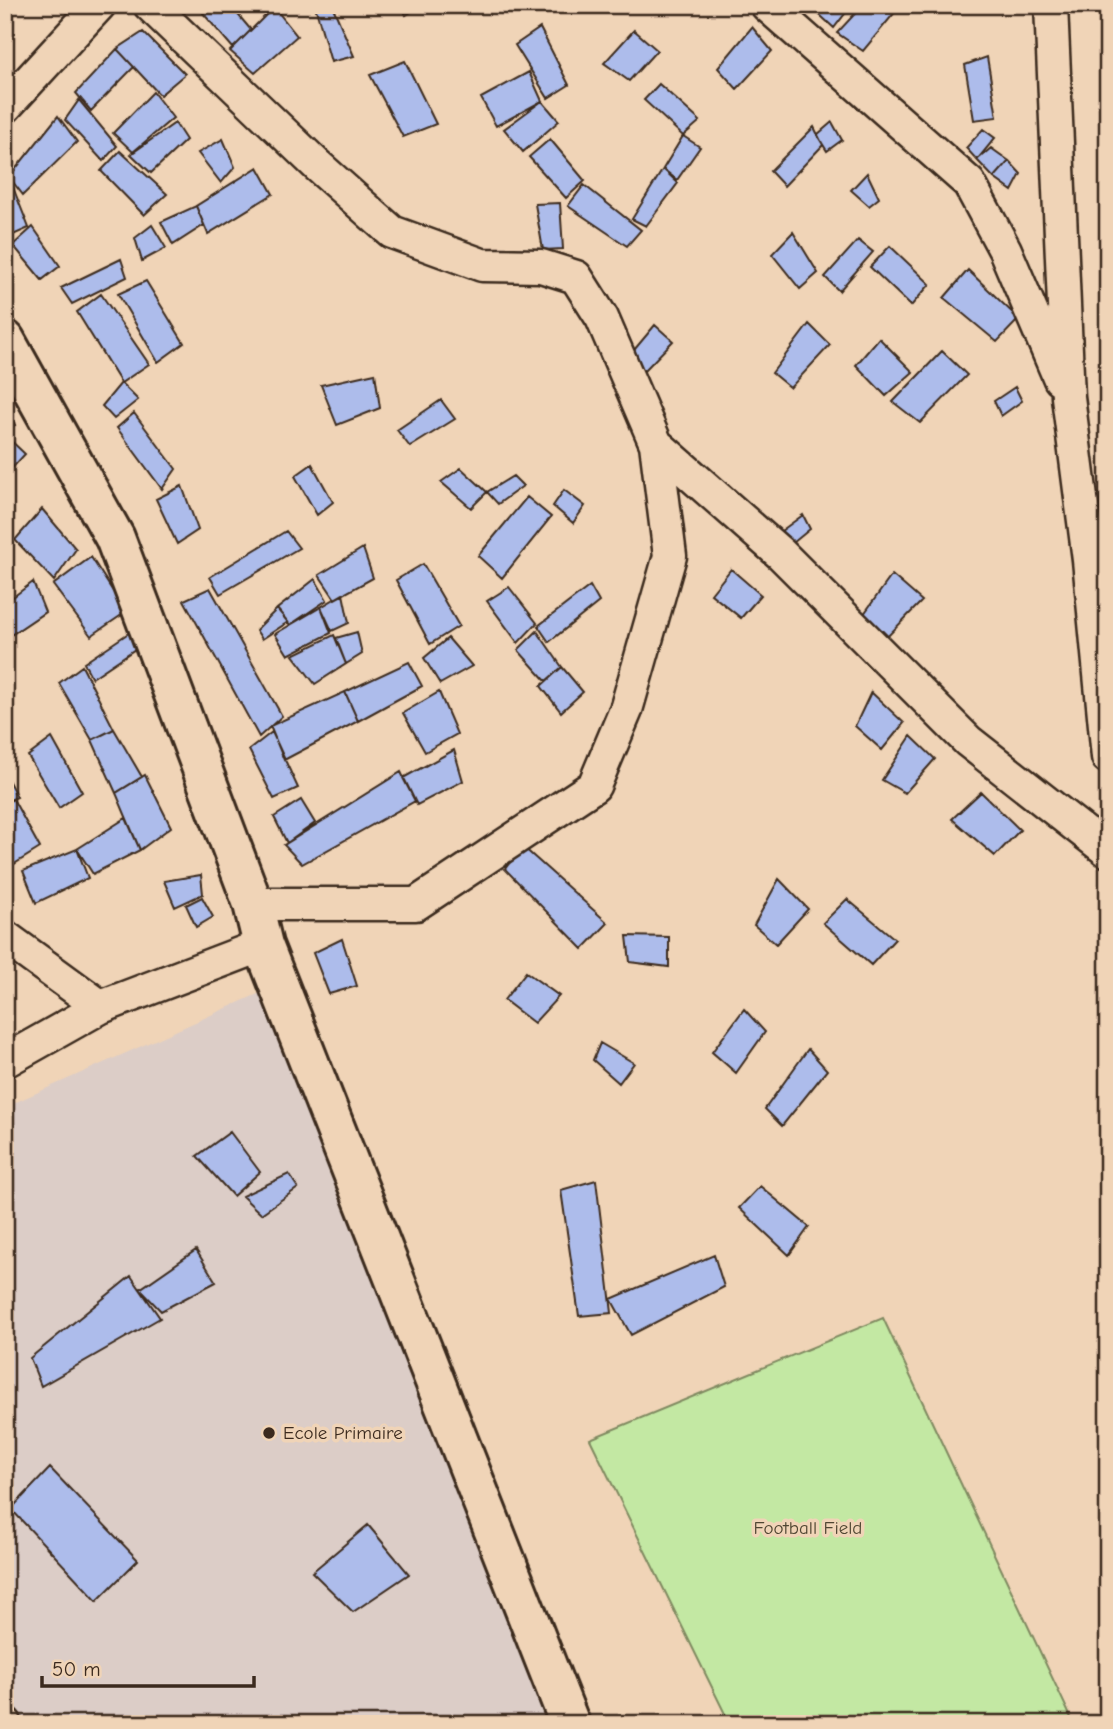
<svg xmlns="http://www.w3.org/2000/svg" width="1113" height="1729" viewBox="0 0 1113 1729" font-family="'Comic Neue',sans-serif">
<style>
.built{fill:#dccdc7}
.green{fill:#c3e8a3;stroke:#7f8960;stroke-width:2}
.building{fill:#adbceb;stroke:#3b2a1e;stroke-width:2}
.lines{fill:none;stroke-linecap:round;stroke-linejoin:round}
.street-casing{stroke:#3b2a1e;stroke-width:37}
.secondary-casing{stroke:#3b2a1e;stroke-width:44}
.street{stroke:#f0d4b7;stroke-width:32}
.secondary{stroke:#f0d4b7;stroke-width:38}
.poi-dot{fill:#3b2a1e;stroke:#f0d4b7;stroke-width:2.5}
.labels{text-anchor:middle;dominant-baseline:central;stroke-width:7;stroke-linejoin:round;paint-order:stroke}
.poi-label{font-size:19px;fill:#3b2a1e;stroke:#f0d4b7;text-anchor:start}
.park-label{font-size:19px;fill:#4f4632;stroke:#f0d4b7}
</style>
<rect width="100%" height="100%" fill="#f0d4b7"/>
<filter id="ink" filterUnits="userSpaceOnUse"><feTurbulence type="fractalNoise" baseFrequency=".0143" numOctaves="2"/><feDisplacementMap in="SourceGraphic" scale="14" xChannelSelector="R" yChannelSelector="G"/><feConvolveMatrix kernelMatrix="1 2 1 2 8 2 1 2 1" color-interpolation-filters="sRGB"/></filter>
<g filter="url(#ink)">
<path class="built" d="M276,986L558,1724H17L5,1618V1107Z"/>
<path class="green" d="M883,1318L1074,1724H730L590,1439Z"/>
<path class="building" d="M196,5H230L251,30L233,48Z
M332,5L354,56L331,62L315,6Z
M401,5H422L406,15Z
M809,5H841L847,11L834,28Z
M863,5H901L863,51L837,33Z
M274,7L297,36L255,73L230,51Z
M752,27L772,51L737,89L718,68Z
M540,28L569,85L548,98L515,45Z
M634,30L657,50L629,81L604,63Z
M143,32L185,74L160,95L117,49Z
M117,49L134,67L91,111L76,93Z
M987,57L997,117L974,120L965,65Z
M405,61L436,124L403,137L370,75Z
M529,72L542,101L496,126L481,98Z
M659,84L700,121L683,136L644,100Z
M153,92L173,118L133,152L113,133Z
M79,100L117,146L103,161L65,120Z
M542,101L559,121L523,152L504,129Z
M58,116L77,142L23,195L9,177Z
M832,122L842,140L827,151L817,135Z
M175,123L186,140L151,173L131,154Z
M814,127L823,145L784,186L770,171Z
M983,129L995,138L977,160L966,148Z
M683,136L700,147L677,180L663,169Z
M223,139L235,167L221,183L198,153Z
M550,139L585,181L566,198L529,157Z
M991,148L1009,161L994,178L977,160Z
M120,151L167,194L144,215L101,171Z
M1009,161L1021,174L1012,191L994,178Z
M258,167L273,194L208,234L196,206Z
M663,169L678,183L646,226L632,219Z
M867,173L879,198L869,206L851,190Z
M12,185L29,228L13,235L5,222V189Z
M584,185L641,230L627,246L568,206Z
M560,203L563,249L543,250L535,204Z
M196,206L204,225L173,245L161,222Z
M152,225L166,248L142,261L135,238Z
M33,227L60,266L42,280L13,245Z
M793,232L818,273L800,289L772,254Z
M858,240L873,252L839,291L825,277Z
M890,246L930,284L911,306L870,267Z
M121,259L127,277L72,304L61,288Z
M968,270L1019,319L997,342L944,298Z
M146,281L184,343L158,362L118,294Z
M101,294L149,364L121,383L77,312Z
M809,324L830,345L790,388L772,373Z
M655,325L673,341L643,372L629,356Z
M879,338L913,372L886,396L856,365Z
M942,351L967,375L920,423L893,402Z
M1108,362V378L1098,370Z
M375,373L380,408L337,425L321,385Z
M121,383L138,400L114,419L102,406Z
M1015,387L1022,401L1001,416L994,401Z
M441,400L455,419L410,447L397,430Z
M5,406L15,425L5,430Z
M134,413L176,469L162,489L117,428Z
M5,435L25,454L5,476Z
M312,464L333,502L317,515L295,476Z
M461,468L487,492L471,508L441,482Z
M513,476L523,486L498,504L487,492Z
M182,486L198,530L177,544L156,499Z
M564,490L585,506L573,523L553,506Z
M527,497L551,517L502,578L478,556Z
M42,509L76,549L54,581L15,540Z
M803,515L810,529L793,543L781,531Z
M286,531L299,548L220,594L210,577Z
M363,548L373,578L335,599L319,575Z
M91,557L126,612L91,636L53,585Z
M423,564L459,626L430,644L396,580Z
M731,569L761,595L741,618L711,594Z
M892,575L922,601L886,638L861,618Z
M315,579L327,600L290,625L277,609Z
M33,582L45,612L5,639V603Z
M590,586L599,602L549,642L538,626Z
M509,587L537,623L518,643L487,601Z
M210,588L282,716L259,737L184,600Z
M343,594L349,623L332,631L321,607Z
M321,607L331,633L288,655L275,634Z
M277,609L288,622L262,639L256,630Z
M133,630L138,647L92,678L84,663Z
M537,631L562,667L546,681L518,650Z
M357,632L362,654L346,664L336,638Z
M334,635L346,664L315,684L293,655Z
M448,638L472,666L440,684L424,658Z
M409,662L422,686L358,721L345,692Z
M82,666L114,729L92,740L59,683Z
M562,667L583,692L561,712L541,686Z
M345,692L358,721L284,760L270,726Z
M439,692L457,734L425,752L403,713Z
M871,692L904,723L882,750L855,726Z
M114,729L142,777L116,793L92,740Z
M272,732L298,788L274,799L249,750Z
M911,736L935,759L905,793L882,780Z
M52,738L82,792L59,808L28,756Z
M454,750L463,781L417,805L403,778Z
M401,772L415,801L302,864L284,845Z
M5,774L17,797L5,802Z
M145,775L171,827L140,850L116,793Z
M981,792L1020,830L995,856L952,819Z
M13,799L40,848L11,866L5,854V804Z
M301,800L315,823L287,843L274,817Z
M126,818L140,850L93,874L77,849Z
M522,846L608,923L583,949L505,869Z
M77,849L88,878L36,903L23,871Z
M201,875L203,894L175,907L164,881Z
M779,879L808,909L776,944L754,925Z
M202,897L213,917L196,927L186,905Z
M847,899L895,939L871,965L823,923Z
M627,936L669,937V967L630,962Z
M342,939L357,986L329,994L313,953Z
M526,972L559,996L534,1023L504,1000Z
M744,1009L765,1032L736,1073L712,1052Z
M600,1043L634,1063L619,1083L593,1060Z
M808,1049L827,1070L782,1126L765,1109Z
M230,1132L260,1172L233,1196L197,1156Z
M289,1174L298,1188L261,1214L242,1196Z
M596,1180L612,1313L579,1316L561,1190Z
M760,1186L809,1227L789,1255L739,1208Z
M196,1250L216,1282L161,1311L140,1289Z
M714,1255L724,1287L631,1335L611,1299Z
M131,1276L160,1318L41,1386L30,1358Z
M50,1468L138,1560L97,1601L11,1509Z
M368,1525L409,1574L353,1612L312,1572Z"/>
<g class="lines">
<defs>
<path id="street" d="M150,5L318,166L392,232L482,265L541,266L576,277L602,318L656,444L781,554L968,741L1108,851
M767,5L969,183L1005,250L1060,379
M1051,5L1068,397L1089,560L1108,757
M5,107L99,5
M253,904H416L594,786L626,710L670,556L656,444
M5,937L101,1007
M5,1061L101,1007L263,945
M5,1723V1724"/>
<path id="secondary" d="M5,340L115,538L253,904L263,945L570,1724"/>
</defs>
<use href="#street" class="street-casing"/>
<use href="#secondary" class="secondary-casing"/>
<use href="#street" class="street"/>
<use href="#secondary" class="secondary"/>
</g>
</g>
<circle class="poi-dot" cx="269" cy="1433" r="7"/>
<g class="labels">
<g class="poi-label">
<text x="283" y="1433">Ecole Primaire</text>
</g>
<g class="park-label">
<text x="808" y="1528">Football Field</text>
</g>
</g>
<rect width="1113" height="1729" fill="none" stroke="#f0d4b7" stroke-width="28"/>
<rect x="14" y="14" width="1085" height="1701" fill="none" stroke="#3b2a1e" stroke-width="2.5" filter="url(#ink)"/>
<path d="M42 1676v10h212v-10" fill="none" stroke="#3b2a1e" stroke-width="3.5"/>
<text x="52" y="1676" font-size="21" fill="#3b2a1e" stroke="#f0d4b7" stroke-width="5" paint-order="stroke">50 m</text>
</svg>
